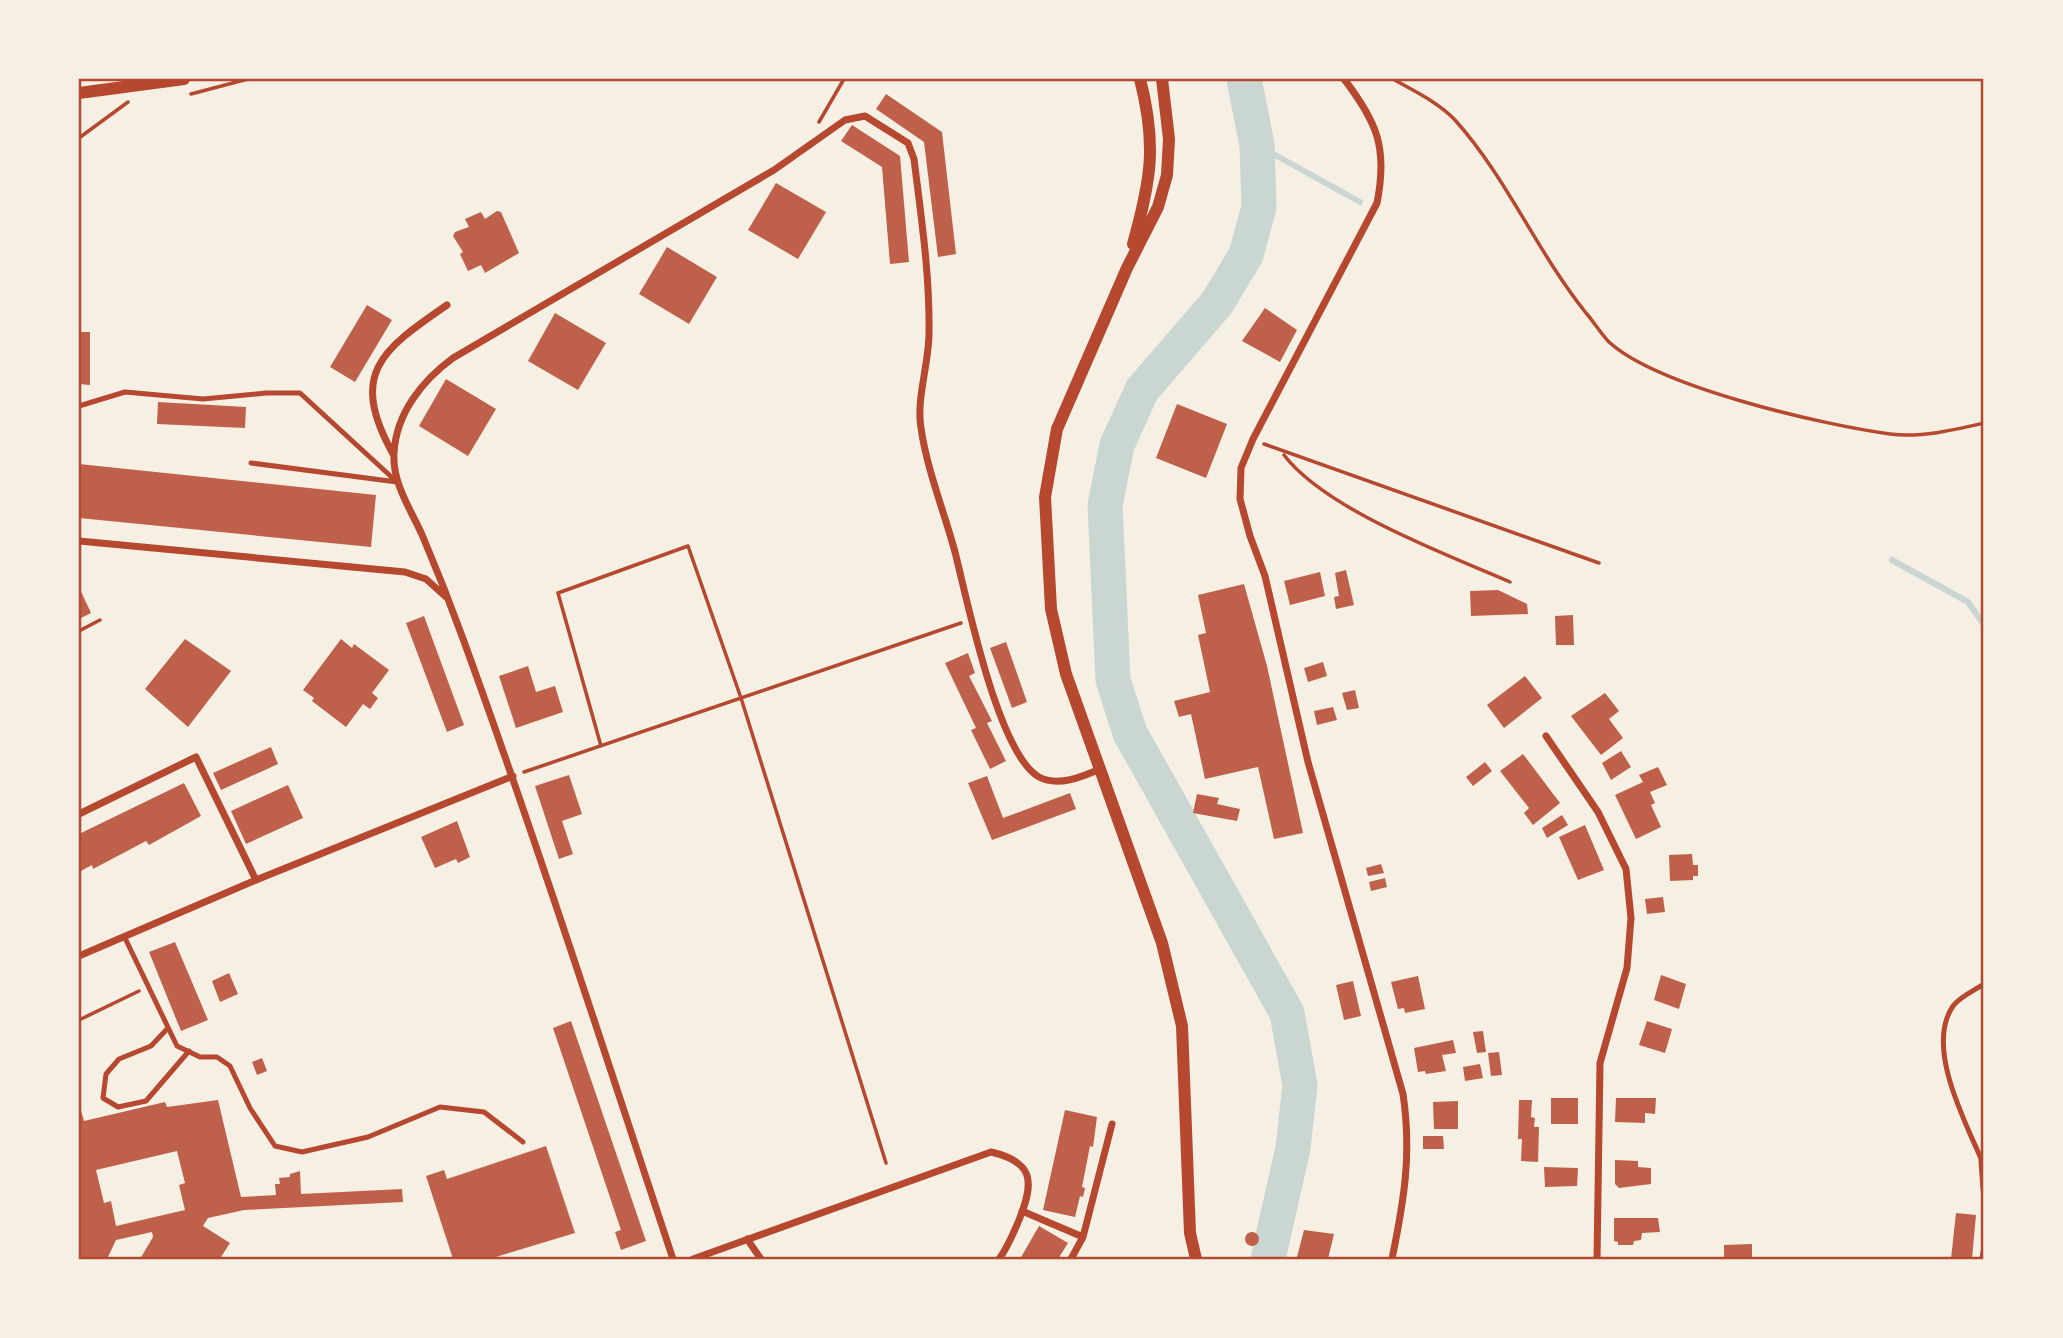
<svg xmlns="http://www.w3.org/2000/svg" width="2063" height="1338" viewBox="0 0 2063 1338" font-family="'Alegreya Sans',sans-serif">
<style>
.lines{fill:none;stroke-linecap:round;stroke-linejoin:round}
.stream{stroke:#c9d6d2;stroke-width:6}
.river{stroke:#c9d6d2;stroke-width:35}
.building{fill:#bf614a;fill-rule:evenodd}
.path{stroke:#b5482f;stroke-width:3.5}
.service{stroke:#b5482f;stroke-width:5}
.minor{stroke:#b5482f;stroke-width:7}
.tertiary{stroke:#b5482f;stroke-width:12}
.neatline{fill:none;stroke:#b5482f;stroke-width:2.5}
</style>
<rect width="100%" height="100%" fill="#f6efe4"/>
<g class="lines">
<path class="stream" d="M1257,145L1360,202
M1892,560L1968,602L1984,625"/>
<path class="river" d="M1244,79L1257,145L1259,207L1246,255L1217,303L1142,390L1117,445L1105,505L1113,680L1130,733L1287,1013L1300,1085L1293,1148L1268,1259"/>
</g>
<path class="building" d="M886,94L942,132L956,254L938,257L924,142L876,109Z
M852,125L900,156L909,262L890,264L882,167L841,141Z
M776,183L826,212L798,259L748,230Z
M497,211L501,212L519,253L485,273L481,265L468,271L460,254L463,252L453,236L455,232L469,227L465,219L481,212L485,219Z
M667,247L717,277L689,324L639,294Z
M367,305L392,320L355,382L330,367Z
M1265,308L1297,330L1280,362L1242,341Z
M555,313L606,343L578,390L528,361Z
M79,332H90V385L79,384Z
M446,379L496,409L468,456L419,426Z
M158,402L246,407L245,428L157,424Z
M1177,404L1227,424L1206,478L1156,458Z
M79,464L376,495L371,547L79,518Z
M1346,570L1354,605L1336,609L1334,597L1339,596L1335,573Z
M1320,572L1325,596L1290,605L1284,581Z
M1244,584L1267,666L1303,833L1274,839L1258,767L1205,779L1191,714L1179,717L1174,701L1210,692L1198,635L1206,633L1198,595Z
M79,587L91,613L79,619Z
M1498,590L1527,604L1528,614L1471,616L1470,591Z
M1573,615L1574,645H1556L1555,616Z
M424,616L464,725L447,732L406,623Z
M185,639L231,671L188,727L145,689Z
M341,639L352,648L354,644L389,670L372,693L378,698L370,709L363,704L346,727L312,701L314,698L303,690Z
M1006,642L1027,702L1012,708L990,648Z
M968,653L975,673L969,676L992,721L987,723L1006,761L990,769L971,730L976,728L945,663Z
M1323,662L1327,676L1308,682L1304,668Z
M528,666L536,692L555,686L563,712L516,728L499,676Z
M1525,676L1542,698L1504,728L1487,705Z
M1355,690L1359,708L1347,710L1342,693Z
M1605,693L1619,711L1609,719L1623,738L1601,755L1571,716Z
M1333,707L1337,720L1317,725L1314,711Z
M271,747L278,764L221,790L213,773Z
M1621,751L1631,767L1611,780L1602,763Z
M1523,754L1560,803L1533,825L1524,813L1529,808L1500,771Z
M1485,762L1492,771L1473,786L1466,777Z
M1658,767L1667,785L1650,792L1655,803L1651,805L1661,827L1636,839L1615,795L1643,782L1639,775Z
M569,775L582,814L562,821L573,854L559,859L535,786Z
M987,776L1003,818L1070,793L1076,809L992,840L968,783Z
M184,783L201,816L149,845L146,841L93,869L92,865L79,872V834Z
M288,785L303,818L246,844L231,811Z
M1197,794L1219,798L1217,804L1240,809L1237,821L1193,813Z
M1562,815L1568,825L1547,838L1542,828Z
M457,821L470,857L458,863L456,859L435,868L421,837Z
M1585,825L1604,870L1578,880L1559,837Z
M1692,854L1693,865H1698V876H1693V880L1670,881L1669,855Z
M1381,864L1384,873L1368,876L1366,868Z
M1385,878L1387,887L1371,891L1369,882Z
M1663,897L1665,912L1647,914L1645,899Z
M175,942L208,1020L181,1031L149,952Z
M229,973L238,994L220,1002L212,981Z
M1661,975L1686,984L1679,1009L1654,1000Z
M1418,976L1425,1009L1405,1013L1404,1008L1398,1009L1391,982Z
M1353,981L1361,1016L1344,1020L1336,985Z
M571,1021L646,1241L621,1250L615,1232L621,1230L553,1028Z
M1647,1021L1672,1029L1665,1053L1639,1045Z
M1483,1031L1486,1052L1477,1053L1473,1032Z
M1453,1040L1456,1053L1442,1055L1446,1071L1426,1074L1425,1071L1418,1072L1414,1048Z
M1499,1052L1502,1075L1491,1076L1488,1053Z
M262,1058L267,1071L257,1075L252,1062Z
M1480,1064L1483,1078L1465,1081L1463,1067Z
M1551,1098H1578V1124H1551Z
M1616,1098H1656L1655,1114L1645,1113V1123L1615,1122Z
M218,1100L241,1197L276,1195L275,1184H280L279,1178L290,1177V1174L300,1171L301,1194L402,1189L403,1202L244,1210L208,1218L203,1226L230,1243L221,1257L225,1259H140L153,1237L152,1232L116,1240L107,1259H79V1104L84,1121L165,1102L167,1107ZM177,1151L185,1183L179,1185L185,1210L116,1226L111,1201L104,1203L96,1170Z
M1519,1100H1532L1531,1117L1535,1118L1534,1127H1539L1538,1162L1521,1161L1522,1139H1518Z
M1458,1101V1129H1434L1433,1102Z
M1065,1110L1097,1117L1093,1147L1090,1146L1082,1187L1085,1188L1083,1197L1080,1196L1075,1217L1043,1210Z
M1423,1136H1443L1444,1149H1423Z
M546,1146L575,1233L489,1259H453L426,1176L444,1170L447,1179Z
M1615,1160L1638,1161V1167L1651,1168V1184L1619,1188L1615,1184Z
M1544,1167L1578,1168L1577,1186L1545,1187Z
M1956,1213L1976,1215L1972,1259H1951Z
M1614,1218H1658L1660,1232L1642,1233L1641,1240L1634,1241L1633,1245H1618V1242L1614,1241Z
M1039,1226L1068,1243L1058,1259H1020Z
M1304,1230L1334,1234L1328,1259L1297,1257Z
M1245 1239a7 7 0 1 1 14 0a7 7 0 1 1-14 0Z
M1752,1244V1259H1724V1245Z"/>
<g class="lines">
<path class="path" d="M1393,79C1414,91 1438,102 1455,120C1507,178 1537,252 1586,313C1594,322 1601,334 1609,342C1658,387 1823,425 1890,434C1920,438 1954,430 1984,423
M191,94L248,79
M819,122L844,79
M79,138L128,102
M1264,444L1599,563
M1284,455C1326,510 1446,554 1510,582
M79,631L100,620
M601,746L558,593L688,546L741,698L886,1163
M524,772L961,623
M79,1020L139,991"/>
<path class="service" d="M79,406L125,392L203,399L266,393H300L397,482
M251,463L397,482
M125,938L177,1046L200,1057H217L230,1066L250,1108L275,1146L302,1152L368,1137L440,1107L484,1112L523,1142
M168,1028L151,1046L119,1059L106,1074L103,1098L118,1107L146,1101L189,1051
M1982,1161C1965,1121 1925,1047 1953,1006C1959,997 1975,990 1984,984"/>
<path class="minor" d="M1344,79C1377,122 1388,148 1377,203L1253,439L1241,468L1240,499L1250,536L1265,576L1308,762L1403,1094C1412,1154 1404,1200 1392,1259
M393,454C349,374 380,351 447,305
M79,541L405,572L426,579L446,597
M1546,736L1598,812L1626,869L1631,918L1627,968L1600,1063L1597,1259
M79,814L196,757L256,880
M79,956L256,880L513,776
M1982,1161L1984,1189
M1022,1211L1083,1237
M747,1239L761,1259
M673,1259C604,1051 537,842 462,636C450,603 437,570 423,537C412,511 392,484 394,453C396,413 423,380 453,358L774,170L845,120L865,116L908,143L914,159C921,216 930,275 929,333C929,364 916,399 921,428C927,470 944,511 955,552C967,599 998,754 1039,777C1058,787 1082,777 1100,769
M693,1259L991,1152C1035,1162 1034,1183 1019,1220C1013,1234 1008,1247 999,1259
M1071,1259L1083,1237L1112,1124
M1983,1259L1984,1252"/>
<path class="tertiary" d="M1162,79L1169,139L1167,175L1158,207L1127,268L1057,429L1045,497L1051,609L1066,674L1162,943L1182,1026L1190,1233L1196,1259
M79,93L184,79
M1133,244C1151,180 1157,145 1140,79"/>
</g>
<rect width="2063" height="1338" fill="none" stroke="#f6efe4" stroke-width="161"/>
<rect x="80" y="80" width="1902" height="1178" class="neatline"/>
</svg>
